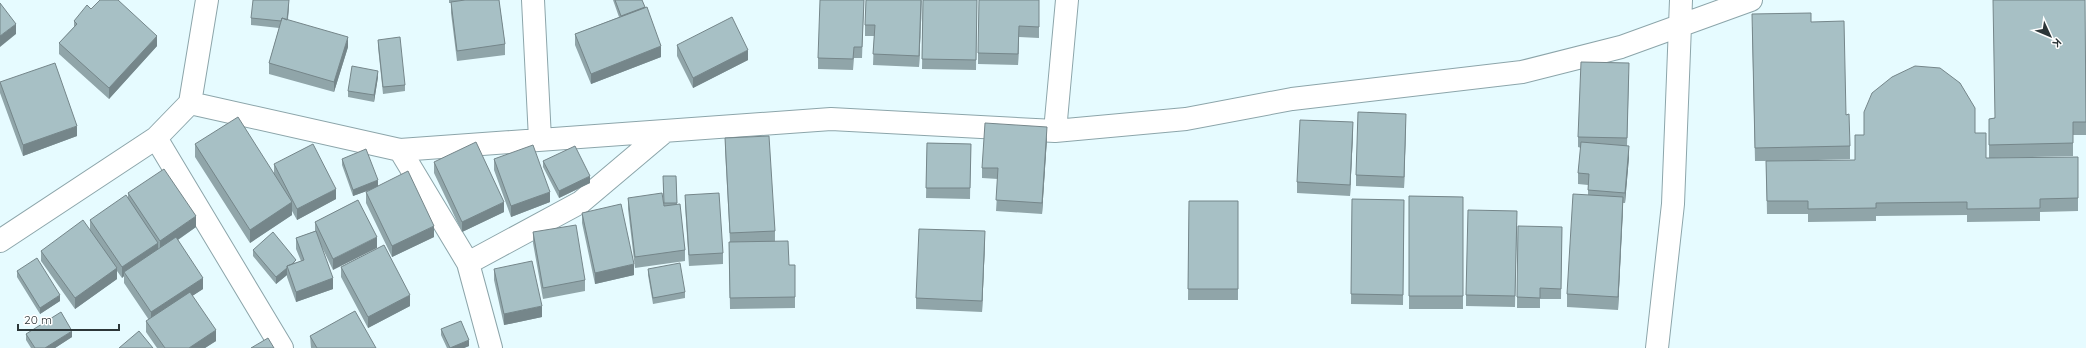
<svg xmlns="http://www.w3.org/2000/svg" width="2086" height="348" viewBox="0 0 2086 348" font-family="Quicksand,sans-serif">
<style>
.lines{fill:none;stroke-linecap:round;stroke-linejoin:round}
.minor-casing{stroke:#8ca5aa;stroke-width:24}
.minor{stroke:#fff;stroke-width:22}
.wall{fill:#90a5a9}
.shaded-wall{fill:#75868a}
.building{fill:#a7c0c5;stroke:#75868a}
</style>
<rect width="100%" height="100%" fill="#e6fbff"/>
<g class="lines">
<defs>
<path id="minor" d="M533,0L540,139
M190,103L400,150L831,119L1055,131L1067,0
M1055,131L1186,119L1292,99L1522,72L1621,47L1751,0
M156,138L282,348
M400,150L468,263
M0,241L156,138L190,103L207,0
M491,348L468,263L581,202L664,132
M1657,348L1673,204L1681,0"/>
</defs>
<use href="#minor" class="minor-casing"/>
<use href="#minor" class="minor"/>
</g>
<path class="wall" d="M449,0H499L505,44V55L457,61L451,13V3H449Z
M613,0H642L661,57L591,84L575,45V34L619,17Z
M864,0L862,58H854L853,70L818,69V58Z
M922,0L919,67L873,65L874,36H865V25Z
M923,0H977L976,70L922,69Z
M1039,0V38L1019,37L1018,65L978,64V53Z
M289,5L288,20L348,47L334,92L269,74V63L279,28L251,25V18Z
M91,9L157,46L109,99L59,54V43L74,27V21Z
M1811,22L1846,115L1850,146V159L1786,161L1855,160L1975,133L1986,158L2078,157V211L2040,212V221L1967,222V215L1876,216V221L1808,222V214H1767L1766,161H1755L1752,27Z
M378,40L405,85V91L383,94L378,47Z
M677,45L748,60L693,88L677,56Z
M2086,67V135H2073V156L1989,158V119L1994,118Z
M1629,74L1627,146L1629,157L1625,203H1623L1618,310L1567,307V294L1588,195V185L1578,184V173L1581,148L1578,147V137Z
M378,77L374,102L348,97V91Z
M0,82L77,136L23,156L0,93Z
M1406,124L1404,188L1356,186V175Z
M1353,133L1350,196L1297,193V182Z
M725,138L775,231V241L789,265H795V308L730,309L729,253L730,242L725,149Z
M1047,138L1042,214L996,211L998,179L982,178V168Z
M927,143L971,144L970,199L926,198Z
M195,144L274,173V164L336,199L297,220L292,211V215L250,243L195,157Z
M342,159L378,186L434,237L392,257L366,203V192L372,189L353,196L342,165Z
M494,159L550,202L511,217L494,170Z
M543,161L590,183L559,198L543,167Z
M434,162L504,212L462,232L434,173Z
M676,176L677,204L685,250V261L635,268L628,209V198L664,205L663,183Z
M128,193L196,227L178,240L203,289L192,296L216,341L205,348H157L146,332V321L149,320L124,283V276L122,278L117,271V279L75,309L41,261V251L90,230V220L128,199Z
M685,195L723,253V264L689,266L685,206Z
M1409,196L1463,197V309H1409Z
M1352,199L1404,200L1403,305L1351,304Z
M358,200L333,270L321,245L333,289L296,302L287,277V275L276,284L253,256V250L296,263L301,261L296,249V238L315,231V222Z
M1189,201H1238V300H1188Z
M582,213L634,275L595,284L582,223Z
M1517,222L1515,307L1466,306V295Z
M1562,227L1561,299H1540V308H1517V297Z
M533,232L585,280V291L543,299L533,243Z
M985,242L982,312L916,309V298Z
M341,267L410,306L368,328L341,277Z
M494,269L542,317L504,325L494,280Z
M648,269L685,292V298L653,304L648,275Z
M17,271L60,301L40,314L17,277Z
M441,329L469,346L464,348H447L441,335Z
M26,334L72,337L55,348H31L26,340Z
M310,336L376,348H311Z"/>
<path class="shaded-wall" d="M289,0V5L287,28V22Z
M922,0L919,67V56Z
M645,7V13L621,22V16Z
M16,24V34L0,47V36Z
M1019,26V37L1018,65V54Z
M157,36V46L109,99V88Z
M348,37V47L334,92V82Z
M661,46V57L591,84V74Z
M748,50V60L693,88V78Z
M378,71V77L374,102V95Z
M1406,114V124L1404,188V177Z
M1353,122V133L1350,196V185Z
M77,126V136L23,156V145Z
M1047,127V138L1042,214V203Z
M1629,146V157L1625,203V193Z
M590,176V183L559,198V191Z
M378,180V187L353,196V190Z
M336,189V199L297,220V209Z
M550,192V202L511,217V206Z
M1623,197V210L1618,310V297Z
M292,202V215L250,243V230Z
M504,202V212L462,232V222Z
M196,216V227L160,252V241Z
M434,226V237L392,257V246Z
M985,231V242L982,312V301Z
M377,237V248L333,270V259Z
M158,243V254L124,272V276L122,278V267Z
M634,264V275L595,284V273Z
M117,268V279L75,309V298Z
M287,268V275L276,284V277Z
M203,278V289L151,323V312Z
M333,278V289L296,302V292Z
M60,295V301L40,314V308Z
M410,295V306L368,328V317Z
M542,306V317L504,325V314Z
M216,330V341L205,348H189Z
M72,331V337L55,348H45Z
M469,340V346L464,348H450Z"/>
<path class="building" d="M100,0H118L157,36L109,88L59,43L77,24L74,21L87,5L91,9Z
M253,0H289L287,20L282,18L281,21L251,18Z
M465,0H499L505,44L457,51L451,2Z
M615,0H642L645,7L621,16Z
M820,0H864L862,47H854L853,59L818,58Z
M866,0H921L919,56L873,54L875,25H865Z
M923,0H977L976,60L922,59Z
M979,0H1039V27L1019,26L1018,54L978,53Z
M1993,0H2085L2086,122H2073V143L1989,145V119L1995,118Z
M0,3L16,24L0,36Z
M647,7L661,46L591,74L575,34Z
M1811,13V22L1844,21L1846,115L1849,114L1850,146L1755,148L1752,14Z
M732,17L748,50L693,78L677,45Z
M282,18L348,37L334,82L269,63Z
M400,37L405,85L383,87L378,40Z
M1581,62L1629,63L1627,138L1578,137Z
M55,63L77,126L23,145L0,82Z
M352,66L378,71L374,95L348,91Z
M1915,66L1940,68L1960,83L1975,108V133H1986V158L2078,157V198L2040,199V208L1967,209V202L1876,203V208L1808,209V201H1767L1766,161L1855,160V135H1864V112L1872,93L1892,77Z
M1358,112L1406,114L1404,177L1356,175Z
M238,117L292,202L250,230L195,144Z
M1300,120L1353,122L1350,185L1297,182Z
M985,123L1047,127L1042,203L996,200L998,168H982Z
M769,136L775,231L730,233L725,138Z
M476,142L504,202L462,222L434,162Z
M1581,142L1629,146L1625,193L1588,190L1589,174L1578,173Z
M927,143L971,144L970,188H926Z
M313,144L336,189L297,209L274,164Z
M533,145L550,192L511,206L494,159Z
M575,146L590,176L559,191L543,161Z
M366,149L378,180L353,190L342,159Z
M164,169L196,216L160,241L128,193Z
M408,171L434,226L392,246L366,192Z
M663,176H676L677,203H664Z
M662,193L664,206L680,204L685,250L635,257L628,198Z
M719,193L723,253L689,255L685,195Z
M1573,194L1623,197L1618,297L1567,294Z
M126,195L158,243L122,267L90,220Z
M1409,196L1463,197V296H1409Z
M1352,199L1404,200L1403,295L1351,294Z
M358,200L377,237L333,259L315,222Z
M1189,201H1238V289H1188Z
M621,204L634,264L595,273L582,213Z
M1468,210L1517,211L1515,296L1466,295Z
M83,220L117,268L75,298L41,251Z
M576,225L585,280L543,288L533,232Z
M1518,226L1562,227L1561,289L1540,288V298L1517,297Z
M919,229L985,231L982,301L916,298Z
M316,231L333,278L296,292L287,266L304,260L296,238Z
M273,232L296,260L292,264L287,266V268L276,277L253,250Z
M176,237L203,278L151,312L124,272Z
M788,241L789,265H795V297L730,298L729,242Z
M384,245L410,295L368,317L341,267Z
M37,258L60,295L40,308L17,271Z
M532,261L542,306L504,314L494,269Z
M680,263L685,292L653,298L648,269Z
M190,292L216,330L189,348H165L146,321Z
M355,311L376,348H317L310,336Z
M61,312L72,331L45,348H35L26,334Z
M461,321L469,340L450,348L441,329Z
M139,331L153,348H119Z
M268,338L274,348H251Z"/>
<g transform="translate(2050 36) rotate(134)" stroke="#ffffff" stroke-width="3" paint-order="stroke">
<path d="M0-3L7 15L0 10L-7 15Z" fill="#2c3638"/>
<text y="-6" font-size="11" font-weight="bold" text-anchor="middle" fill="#2c3638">K</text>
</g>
<path d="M18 324v6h101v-6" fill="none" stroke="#2c3638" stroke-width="2"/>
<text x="24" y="324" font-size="12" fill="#2c3638" stroke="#ffffff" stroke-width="3" paint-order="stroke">20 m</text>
</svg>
